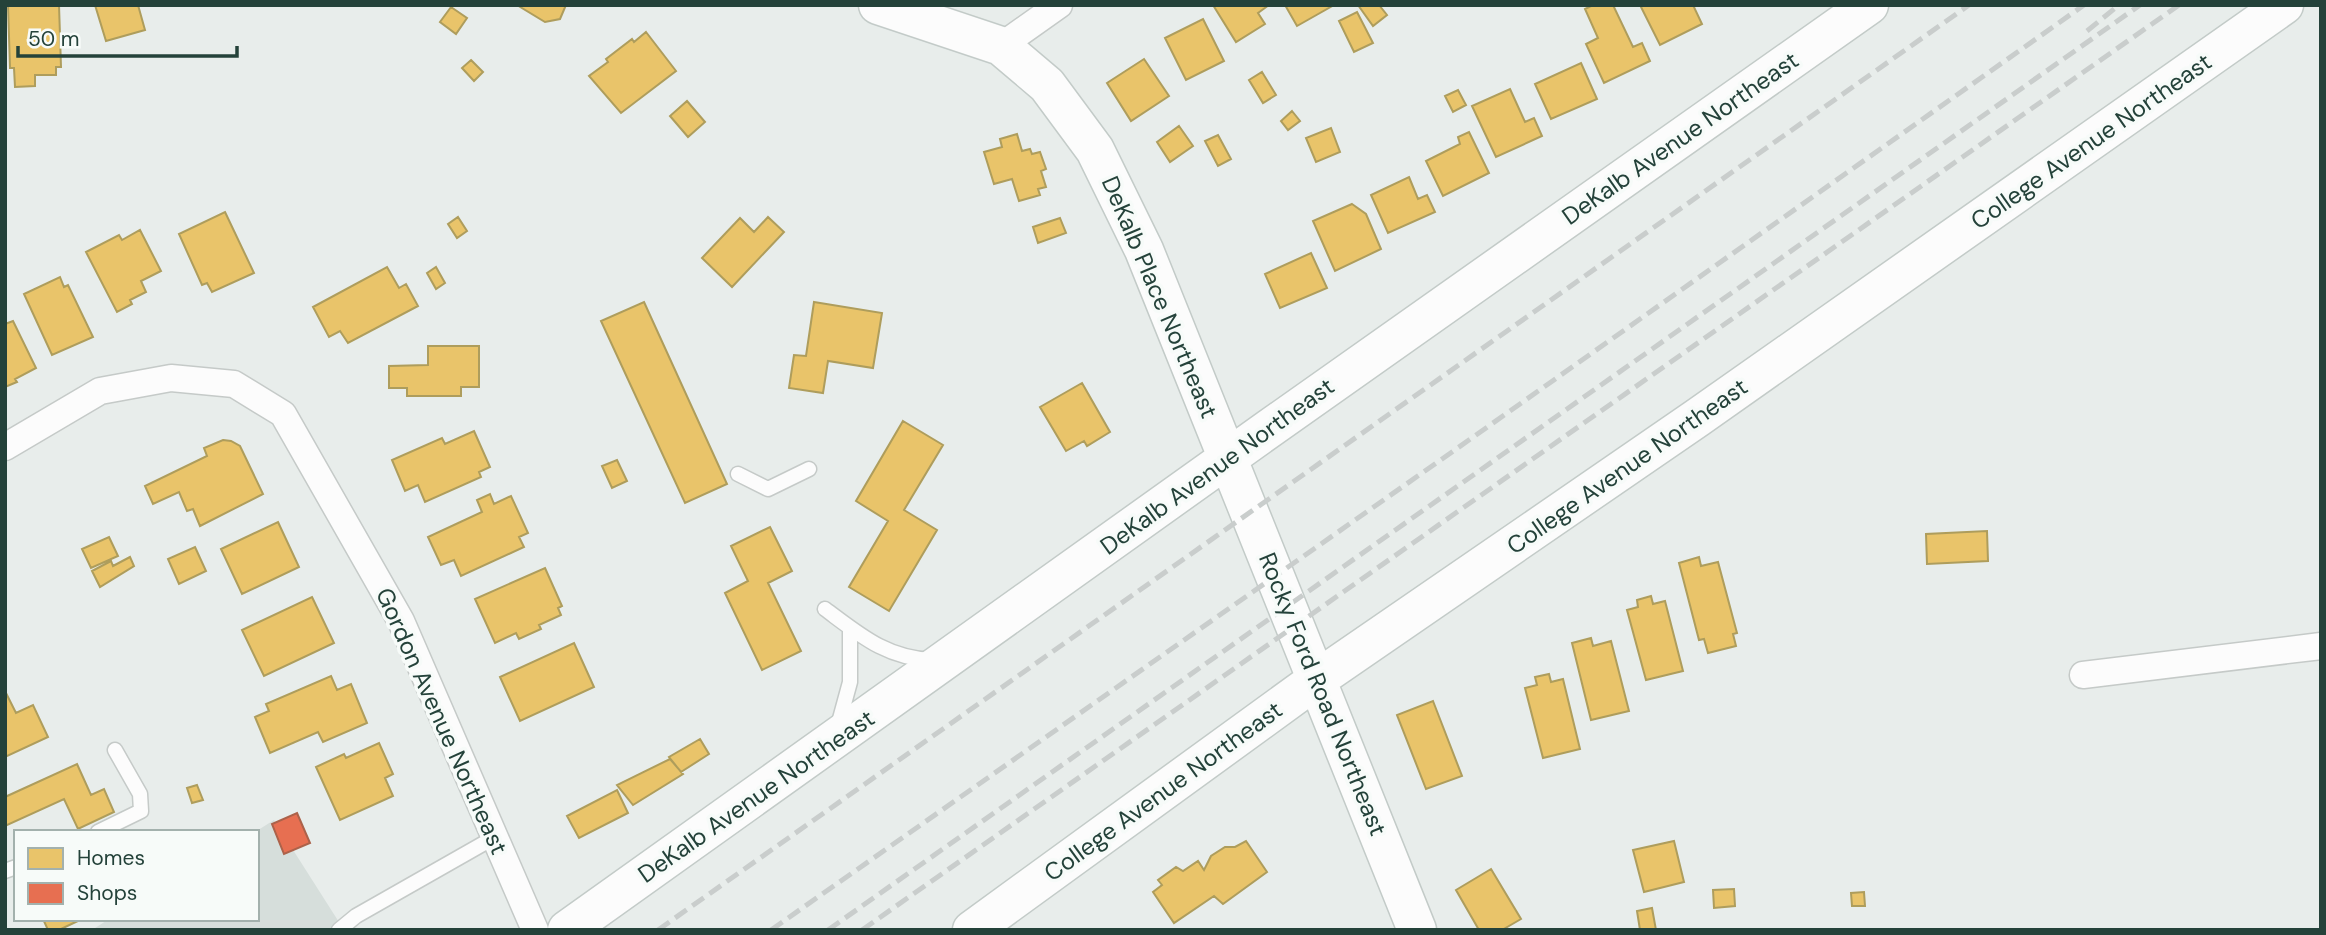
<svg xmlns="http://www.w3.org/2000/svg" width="2326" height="935" viewBox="0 0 2326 935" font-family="'DM Sans',sans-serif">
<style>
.built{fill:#d6dedb}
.homes{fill:#e9c46a;stroke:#ae9d5c;stroke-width:2}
.shops{fill:#e76f51;stroke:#ac624a;stroke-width:2}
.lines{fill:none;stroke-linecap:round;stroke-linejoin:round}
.lane-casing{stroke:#c5cac8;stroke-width:17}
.street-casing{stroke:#c5cac8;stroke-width:29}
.secondary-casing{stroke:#c3cbc8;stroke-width:41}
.lane{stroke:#fcfcfc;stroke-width:14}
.street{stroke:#fcfcfc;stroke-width:26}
.secondary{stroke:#fcfcfc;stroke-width:38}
.rail{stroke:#c9cdcc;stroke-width:5;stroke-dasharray:14 7;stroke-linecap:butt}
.labels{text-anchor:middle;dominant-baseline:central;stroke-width:7;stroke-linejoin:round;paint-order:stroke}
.street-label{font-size:24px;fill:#24423a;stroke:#f7fbf9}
</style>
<rect width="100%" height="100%" fill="#e8edeb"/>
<path class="built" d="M274,820L344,930H92L109,919H257V832H255Z"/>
<path class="homes" d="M8,5H59L61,67H56V75H35V86L15,87L14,68H10Z
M95,5H138L145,30L106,41Z
M517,5H566L560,19L545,22Z
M1213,5H1269L1258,13L1265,24L1236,42Z
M1285,5H1334L1297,26Z
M1358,5H1379L1387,15L1373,26Z
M1593,5H1613L1633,47L1642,43L1650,61L1604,83L1586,44L1598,38L1585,9Z
M1640,5H1693L1702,24L1660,45Z
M451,7L467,18L456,34L440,22Z
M1357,12L1373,43L1354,52L1339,21Z
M1203,19L1224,61L1186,80L1165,38Z
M646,32L676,71L621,113L589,76L608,62L606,59L632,39L634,42Z
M1144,59L1169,96L1131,121L1107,83Z
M471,60L483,72L474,81L462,68Z
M1581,63L1597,99L1551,119L1535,84Z
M1262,72L1276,95L1263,103L1249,80Z
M1510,89L1525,122L1534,118L1542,136L1496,157L1472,106Z
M1458,90L1466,105L1453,112L1445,96Z
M687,101L705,122L688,137L670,116Z
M1292,111L1300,121L1288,130L1281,121Z
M1179,126L1193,146L1170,162L1157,142Z
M1331,128L1340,152L1316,162L1306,138Z
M1469,132L1489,173L1443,196L1426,161L1460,144L1458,137Z
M1017,134L1022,151L1030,149L1032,154L1040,152L1046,169L1041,171L1046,187L1038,189L1040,195L1019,201L1012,179L994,184L984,152L1002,147L1000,139Z
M1218,135L1231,159L1218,166L1205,141Z
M1409,177L1418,199L1427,195L1435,212L1388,233L1371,195Z
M1352,204L1366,214L1381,249L1335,271L1313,221Z
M225,212L254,273L212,292L207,283L202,285L179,234Z
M458,217L467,231L457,238L448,224Z
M768,217L784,232L732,287L702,258L740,218L754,232Z
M1060,218L1066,233L1038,243L1033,227Z
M140,230L161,271L141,281L146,292L130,300L132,304L117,312L86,252L119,235L122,240Z
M1311,253L1327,288L1280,308L1265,274Z
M387,267L399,288L406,284L418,306L348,343L340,331L329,337L313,307Z
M436,267L445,283L436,289L427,273Z
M60,277L64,287L68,285L93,337L52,355L24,294Z
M644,302L727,484L685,503L601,321Z
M814,302L882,313L873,368L828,361L823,393L789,388L794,355L806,356Z
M13,321L36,368L15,379L17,382L5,387V324Z
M428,346H479V387H461V396H407V388H389V366L428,365Z
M1082,383L1110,432L1087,446L1084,441L1066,451L1040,407Z
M903,421L943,445L904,510L937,530L889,611L849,587L888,521L856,501Z
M474,431L490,467L479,472L481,477L425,502L418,485L405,491L392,460L442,438L445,444Z
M223,440L231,441L240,446L263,494L200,526L193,509L187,511L179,492L153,504L145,486L207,456L204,448Z
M617,460L627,481L612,488L602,466Z
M490,494L494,504L511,496L528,533L519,537L524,547L461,576L454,560L441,565L428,537L482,512L477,500Z
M278,522L299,567L242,594L221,549Z
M770,527L792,571L768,583L801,651L762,670L725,593L748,581L731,546Z
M1987,531L1988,561L1927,564L1926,534Z
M109,537L118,556L91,568L82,549Z
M195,547L206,571L179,584L168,559Z
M130,557L134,566L100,587L92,571L111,561L113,566Z
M1699,557L1701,566L1718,562L1737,633L1733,634L1736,646L1708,653L1704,639L1699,640L1679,563Z
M545,568L562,606L558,608L561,615L539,625L541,629L519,639L516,633L495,643L475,599Z
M1651,596L1653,604L1665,601L1683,671L1646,680L1627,610L1638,607L1637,600Z
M312,597L334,643L264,676L242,630Z
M1591,638L1593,646L1611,641L1629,711L1591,720L1572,643Z
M574,643L594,687L520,721L500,677Z
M1549,674L1551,682L1563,679L1580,749L1543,758L1525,688L1537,685L1535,677Z
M331,676L337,690L351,684L367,723L323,742L318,732L270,753L255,717L269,711L266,704Z
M5,691L16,713L33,705L48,737L5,757Z
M1433,701L1462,776L1426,789L1397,715Z
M700,739L709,754L681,772L669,757Z
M379,743L393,774L385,778L393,796L340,820L316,767L344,754L346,758Z
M670,759L683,774L633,805L617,785Z
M77,764L91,795L104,789L114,812L78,829L64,799L5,826V797Z
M197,785L203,800L192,803L187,788Z
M617,790L628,813L579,838L567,816Z
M1246,841L1267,872L1223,904L1214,896L1174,923L1153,892L1162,885L1158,880L1176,867L1183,871L1198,861L1204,870L1211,856L1225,847H1235Z
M1674,841L1684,882L1644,892L1633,850Z
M1491,869L1521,919L1502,930H1479L1456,890Z
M1734,889L1735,906L1714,908L1713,890Z
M1864,892L1865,906H1852L1851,893Z
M1652,908L1656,930H1640L1637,911Z
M43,919H82L59,930H48Z"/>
<path class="shops" d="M297,813L310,843L284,854L272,824Z"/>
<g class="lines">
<defs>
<path id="lane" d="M738,474L768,489L809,469
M825,609C860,635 886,658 932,660
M838,726L850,682V628
M98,832L141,811L140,794L115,750
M5,871L16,867
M339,930L356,916L495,837"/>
<path id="street" d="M1001,46L1059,5
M5,447L100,391L171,378L234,384L283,414L401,621L535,930
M2083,675L2321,646"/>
<path id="secondary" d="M878,5L1001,46L1047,85L1095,150L1144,250L1417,930
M567,930L1270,428L1869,5
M972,930L1316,680L1697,418L2284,5"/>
</defs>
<use href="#lane" class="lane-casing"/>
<use href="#street" class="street-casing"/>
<use href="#secondary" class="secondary-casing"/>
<use href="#lane" class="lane"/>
<use href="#street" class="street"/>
<use href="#secondary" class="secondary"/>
<path class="rail" d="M2087,31L2119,5
M658,930L1969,5
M771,930L1452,452L2084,5
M828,930L2140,5
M862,930L2179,5"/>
</g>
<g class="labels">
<g class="street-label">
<text transform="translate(1680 138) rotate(-35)">DeKalb Avenue Northeast</text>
<text transform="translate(2091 141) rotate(-35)">College Avenue Northeast</text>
<text transform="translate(1160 297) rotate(67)">DeKalb Place Northeast</text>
<text transform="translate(1217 466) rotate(-36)">DeKalb Avenue Northeast</text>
<text transform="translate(1627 466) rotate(-35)">College Avenue Northeast</text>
<text transform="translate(1323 694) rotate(68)">Rocky Ford Road Northeast</text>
<text transform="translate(442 721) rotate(66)">Gordon Avenue Northeast</text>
<text transform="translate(1163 791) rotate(-36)">College Avenue Northeast</text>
<text transform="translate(756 796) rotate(-35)">DeKalb Avenue Northeast</text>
</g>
</g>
<rect width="2326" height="935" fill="none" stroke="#24423a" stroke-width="14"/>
<rect x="14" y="830" width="245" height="91" fill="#f7fbf9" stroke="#a3b1ad" stroke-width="2"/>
<rect x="28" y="848" width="35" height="21" fill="#e9c46a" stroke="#a3b1ad" stroke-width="2"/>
<text x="77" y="865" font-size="21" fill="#24423a">Homes</text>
<rect x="28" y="883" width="35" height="21" fill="#e76f51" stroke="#a3b1ad" stroke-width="2"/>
<text x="77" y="900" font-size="21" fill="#24423a">Shops</text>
<path d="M18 46v10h219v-10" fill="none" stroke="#24423a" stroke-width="3.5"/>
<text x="28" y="46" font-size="21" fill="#24423a" stroke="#f7fbf9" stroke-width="5" paint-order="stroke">50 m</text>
</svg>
